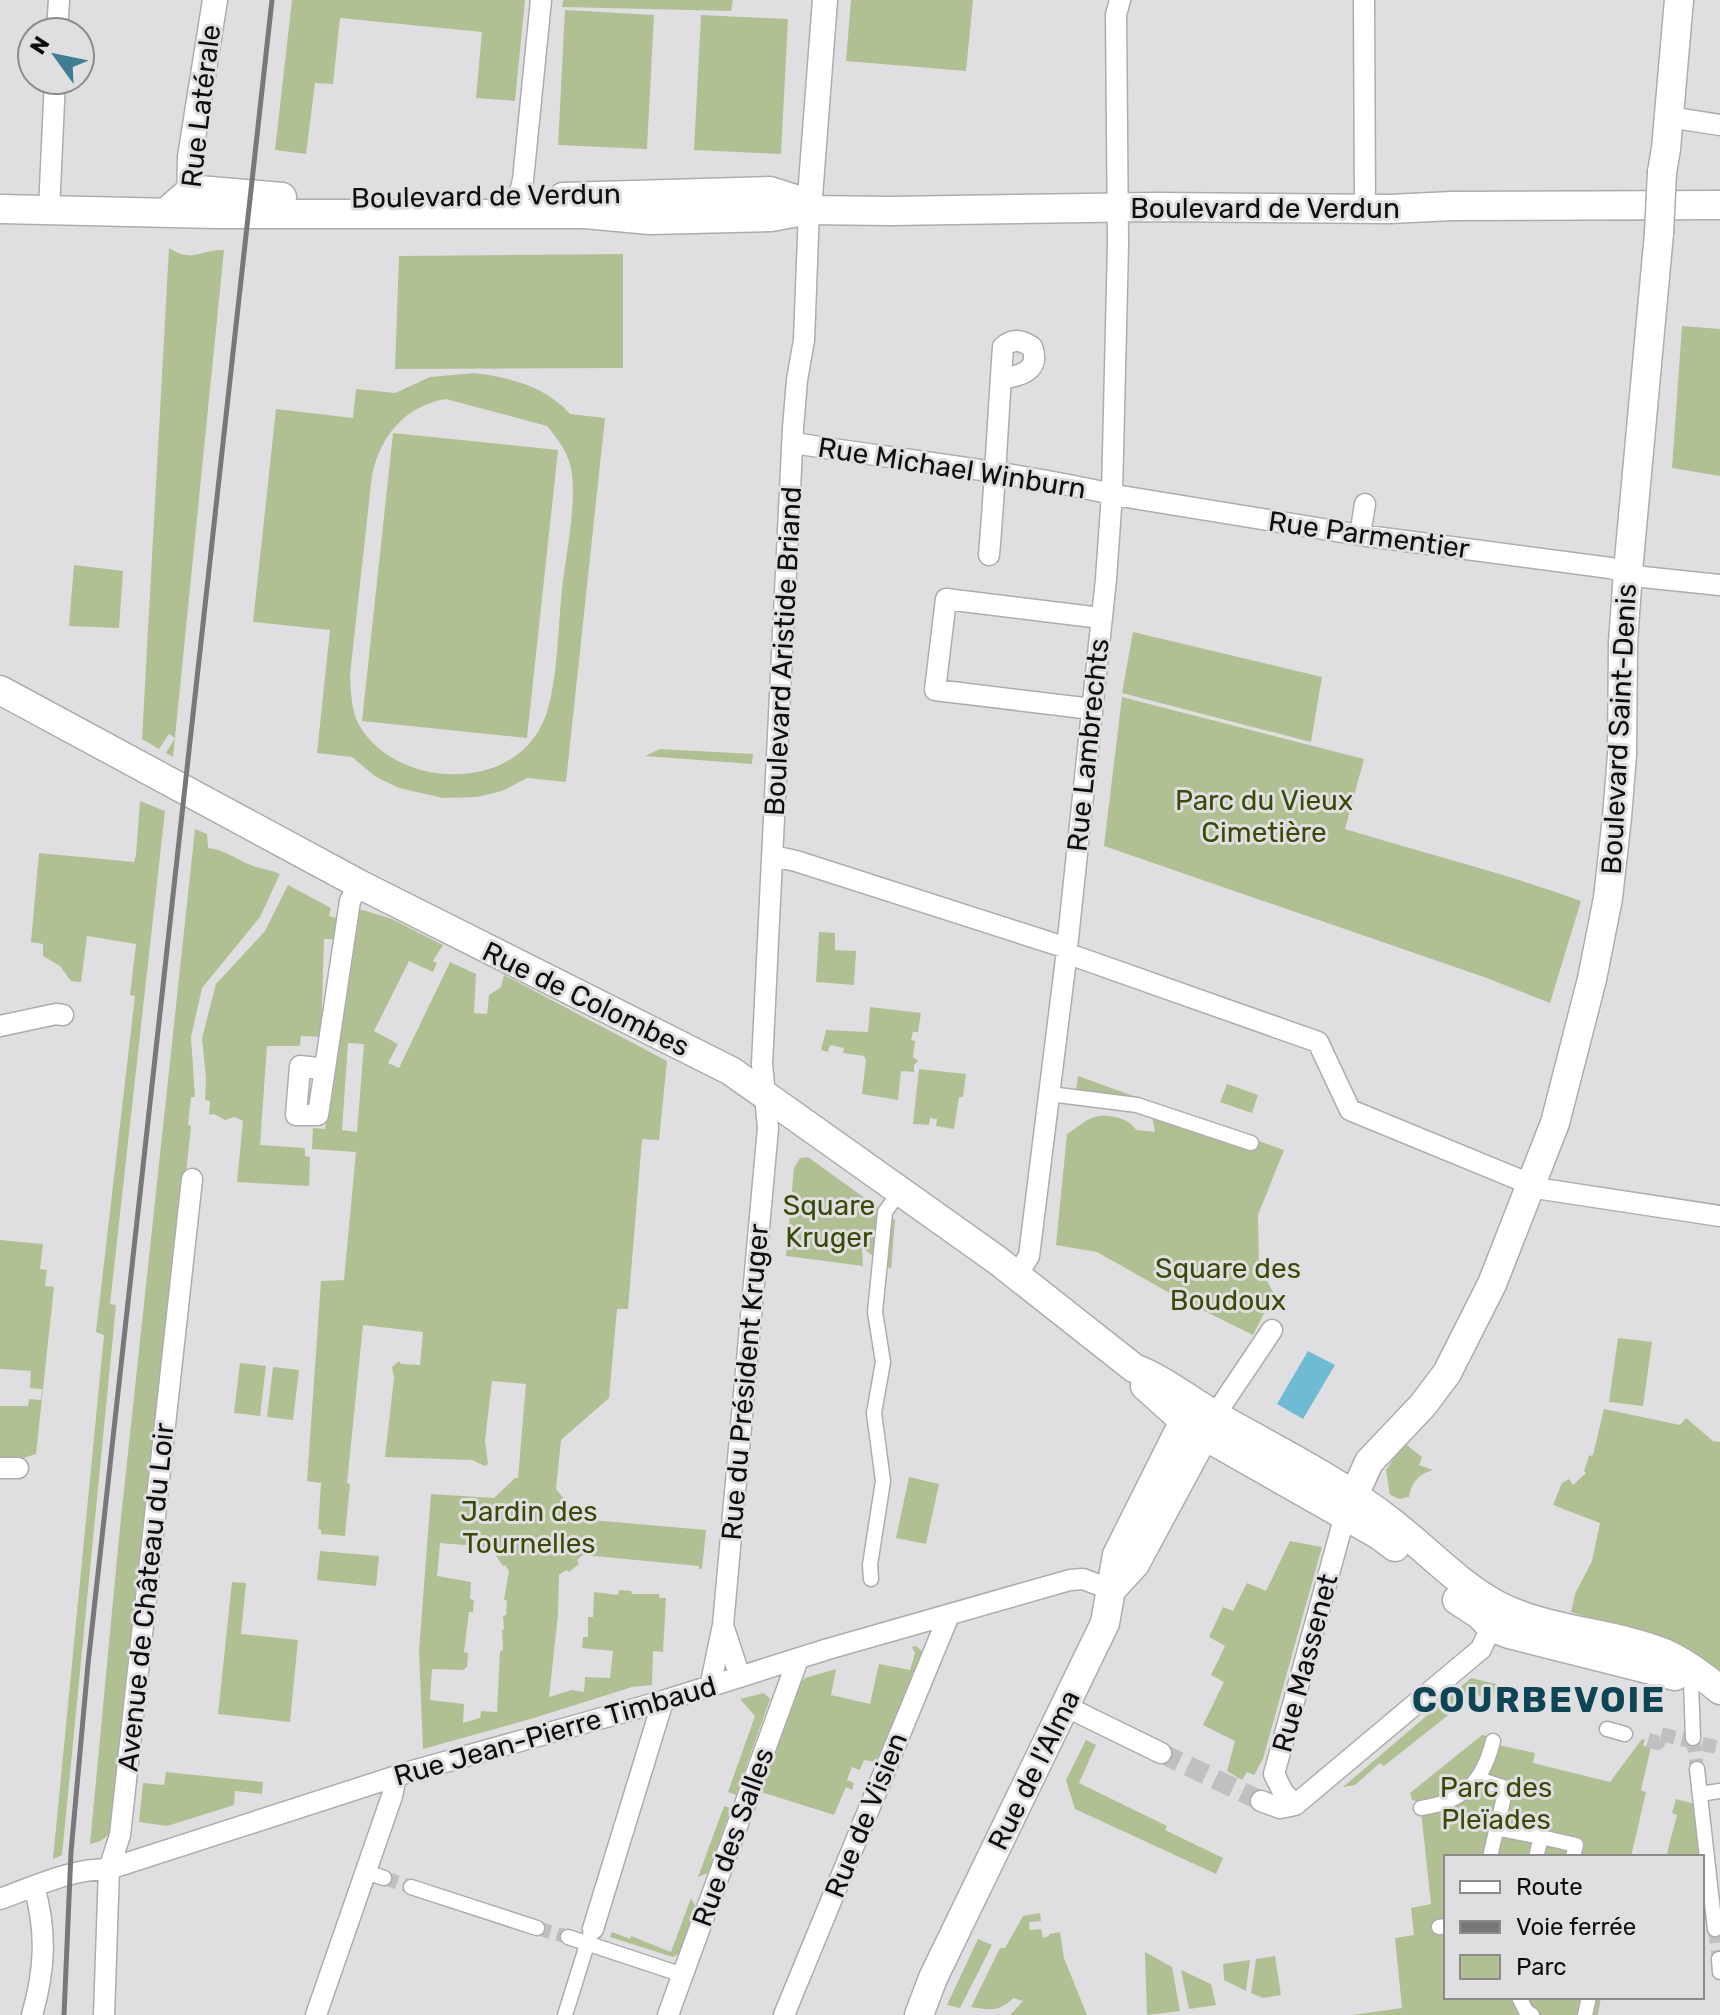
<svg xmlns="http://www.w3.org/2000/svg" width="1720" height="2015" viewBox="0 0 1720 2015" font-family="Rubik,sans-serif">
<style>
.green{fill:#b1c093;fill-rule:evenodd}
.water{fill:#6fbbd3}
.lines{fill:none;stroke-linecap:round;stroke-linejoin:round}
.pedestrian-tunnel{stroke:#c0c0c2;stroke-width:14;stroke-dasharray:14 7;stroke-linecap:butt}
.minor-tunnel{stroke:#c0c0c2;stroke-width:20;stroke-dasharray:20 10;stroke-linecap:butt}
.pedestrian-casing{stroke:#adadb0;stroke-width:17}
.minor-casing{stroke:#adadb0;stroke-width:23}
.tertiary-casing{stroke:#adadb0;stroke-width:27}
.secondary-casing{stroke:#adadb0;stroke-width:31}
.pedestrian{stroke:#fff;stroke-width:14}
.minor{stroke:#fff;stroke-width:20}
.tertiary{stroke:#fff;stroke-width:24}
.secondary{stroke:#fff;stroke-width:28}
.rail{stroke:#78787a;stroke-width:5}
.secondary-bridge-casing{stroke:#adadb0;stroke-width:31;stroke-linecap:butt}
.secondary-bridge{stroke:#fff;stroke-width:28}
.labels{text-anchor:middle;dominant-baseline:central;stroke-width:6;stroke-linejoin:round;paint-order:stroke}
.street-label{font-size:28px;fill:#0e0e0f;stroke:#dfdfe2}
.park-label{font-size:28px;fill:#3a4a06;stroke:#dfdfe2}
.district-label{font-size:36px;font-weight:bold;letter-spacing:2px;fill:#0f4455;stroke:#dfdfe2}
</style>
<rect width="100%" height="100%" fill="#dfdfe2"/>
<path class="green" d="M292,0H525L515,101L476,98L482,32L340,18L333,84L315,83L306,154L275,150Z
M563,0H733L731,11L562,7Z
M851,0H973L966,71L846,61Z
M565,10L654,15L647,149L558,145Z
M701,15L788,19L781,154L694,150Z
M169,248C193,263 199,250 224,250L173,757L166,753L175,738L169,734L159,749L142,739Z
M623,254V368L395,369L399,256Z
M1682,326L1720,329V476L1672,468Z
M475,373C511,378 545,386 570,414L605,418L566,782L527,778L502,791L477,797L443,798L399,788L376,777L352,757L317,753L330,630L253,622L276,409L353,418L356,389L395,393L430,377ZM446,399L547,426C559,440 570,456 572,474C576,509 566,554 562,589C558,626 558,680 546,715C542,726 535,738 527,746C483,792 388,780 358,723C351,708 351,692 350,675L372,475C381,435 405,406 446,399Z
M393,433L558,450L527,738L362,721Z
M74,565L123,571L119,628L69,626Z
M1133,632L1322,677L1311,742L1122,693Z
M1122,697L1364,759L1345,829C1424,853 1504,873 1581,901L1550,1003L1484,977L1104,846Z
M660,749L753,754L752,764L645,756Z
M140,801L165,811L110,1304L116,1305L62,1855L53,1859L104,1335L96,1332L135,996L130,995L136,944L87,936L81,982L71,981L60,966L43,956V944L31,942L39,853L134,862L136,855Z
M195,829L207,834L208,848C226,850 237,860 253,866C262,869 271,870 280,874L260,917L202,988L191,1037L195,1097H191L188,1125L191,1126L122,1779C118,1803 121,1840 90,1844L120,1527Z
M288,885L331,908L329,916L337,918L339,913L335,939H324L321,1037L301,1036L300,1046H267L260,1145L305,1148V1156L310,1157L309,1186L237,1182L243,1121L235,1117L225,1120L214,1114L209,1115L210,1101L205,1100L206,1078L202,1038L216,984L265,931Z
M363,910L392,919L443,945L433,961L437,963L433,972L409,961L374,1031L398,1044L388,1063L399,1068L450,962L476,974L474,1013L487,1014L489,995L501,987L504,975L667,1061L659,1140L642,1139L628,1309H617L609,1398L561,1440L556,1489L580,1519L706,1530L702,1569H699V1566L583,1555L577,1560L579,1564L569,1572L566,1570L559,1575L558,1615L549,1697L572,1690L584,1692L585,1677L610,1678L613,1651L582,1648L583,1637H588V1617H593L594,1592L618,1595L619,1590L631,1591L632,1594H659V1598H666L663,1652L653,1651L652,1685L632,1687L534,1718L423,1749L419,1651L431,1494L494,1498L515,1478H518L526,1384L492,1381L485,1441L488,1464L485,1466L472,1460L385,1457L394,1378L392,1367L399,1361L401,1364L420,1365L423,1332L363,1325L347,1483L350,1484L345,1536L321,1534V1530L318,1529L321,1483L307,1481L321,1281L344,1280L356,1152L312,1149L313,1128L325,1129L354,911ZM348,1043L364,1044L357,1132L342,1130ZM440,1543L490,1547L503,1566L505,1565L509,1571L504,1600H507L506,1615L503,1616L504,1629L502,1630L503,1650L500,1651L497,1712L481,1711L480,1718L463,1723L464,1704L430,1700L432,1669L463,1670L467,1667L468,1653L464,1652L469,1612H473L474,1600L470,1599L471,1582L437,1576Z
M819,932L835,933V950L856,951L854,985L816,982Z
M870,1007L921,1013L918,1032H913L911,1040L915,1041L913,1057L918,1061L914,1065V1072L901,1071L898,1100L862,1094L866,1060L864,1056L843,1053L844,1048L830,1045L828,1052L821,1050L826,1030L868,1032Z
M919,1069L966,1074L963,1097H959L954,1129L936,1126L937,1119L930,1118L929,1125L913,1124Z
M1078,1076L1284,1150L1258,1215L1259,1265L1274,1294L1253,1335L1182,1300L1097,1252L1056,1245L1067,1134C1075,1129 1086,1119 1095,1117C1108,1113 1131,1119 1136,1130L1155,1132L1152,1116L1076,1091Z
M1227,1084L1258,1095L1252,1113L1220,1102Z
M808,1157L895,1220L891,1269L862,1248L863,1266L786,1256L794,1168L800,1158Z
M0,1240L43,1244L40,1269L47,1270L45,1286L54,1287L36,1454L20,1459L0,1460V1406H28L29,1399L41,1400L42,1389L30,1388L31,1371L0,1369Z
M1618,1338L1652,1342L1643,1406L1609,1402Z
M240,1363L266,1366L260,1416L234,1413Z
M273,1367L299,1370L293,1420L267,1417Z
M1604,1409L1680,1425L1686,1418L1713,1441L1720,1442V1677L1664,1642L1571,1612L1575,1594L1592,1561L1600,1523L1553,1505L1562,1483L1569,1479L1573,1485L1586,1473L1584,1471L1589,1456L1593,1455Z
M1404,1443L1422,1457L1419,1465L1433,1470C1419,1474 1411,1482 1409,1497L1400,1499L1390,1495L1386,1470Z
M909,1477L939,1484L926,1544L896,1538Z
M1290,1541L1322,1547L1263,1759L1254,1775L1247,1772L1242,1780L1227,1771L1235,1741L1203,1725L1224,1682L1211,1675L1225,1646L1209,1637L1223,1607L1233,1611L1247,1583L1266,1591Z
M320,1551L379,1556L376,1586L317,1580Z
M232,1582L246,1583L241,1634L298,1640L290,1722L218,1714Z
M916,1646L923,1652L876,1762L864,1760L860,1770L852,1767L847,1780L854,1783L852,1790L846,1787L834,1815L761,1792L800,1683L805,1678L836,1669L831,1695L870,1704L879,1664L910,1670L915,1653L912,1647Z
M1471,1678L1496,1684L1493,1698L1477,1695L1474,1703L1466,1701L1384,1766L1380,1763L1355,1785L1343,1787Z
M764,1693L770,1699L736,1795L728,1792L755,1716L740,1699Z
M1482,1735L1490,1737L1489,1743L1535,1753L1533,1763L1610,1782L1642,1739L1645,1740L1643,1746L1651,1747L1641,1790L1646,1792L1631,1857H1446V1997H1601L1598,2015H1352L1402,2008L1395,1938L1414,1935L1411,1908L1431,1904L1420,1802L1412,1800L1410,1793Z
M1086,1740L1096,1745L1079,1783L1167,1826L1165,1830L1223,1858L1216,1874L1075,1809L1066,1780Z
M166,1772L263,1782L262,1794L235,1791L234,1805L167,1826L139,1822L143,1783L164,1785Z
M1676,1799L1695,1804L1699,1857H1666L1677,1815L1672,1813Z
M724,1806L731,1808L708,1873L698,1877Z
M691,1898L696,1907L680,1953L673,1957L610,1937L612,1932L630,1939L631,1936L671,1952Z
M1040,1913L1041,1921L1029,1922L1030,1930L1041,1929L1043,1938L1049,1936V1934L1060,1932L1064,1958L1087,2015H1010L1023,2001L1013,1998C1001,2012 988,2010 971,2007L1000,1948H1005L1023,1916Z
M978,1939L992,1945L960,2008L947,2005Z
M1145,1952L1172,1967L1180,2011L1147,2015Z
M1275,1956L1281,1995L1263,1998L1251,1993L1256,1959Z
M1250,1960L1246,1991L1224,1980L1223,1964Z
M1181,1970L1211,1984L1216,2005L1189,2009Z"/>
<path class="water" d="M1308,1351L1335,1365L1303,1419L1277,1404Z"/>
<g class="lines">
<path class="pedestrian-tunnel" d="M1693,1738L1697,1769
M1648,1740L1658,1743L1660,1734L1720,1748
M384,1878L411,1887
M537,1928L568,1937
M1715,1929L1719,1959"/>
<path class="minor-tunnel" d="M1161,1753L1261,1801"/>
<defs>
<path id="pedestrian" d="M1050,1094L1137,1105L1251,1143
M871,1579L870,1565L883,1481L874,1413L883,1362L875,1312L885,1212L901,1190
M1691,1682L1693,1738
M1607,1729L1625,1734
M1697,1769L1715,1929
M1478,1779L1506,1788L1490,1857
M1700,1794L1720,1791
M1421,1808C1463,1802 1483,1782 1493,1741
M1495,1828L1541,1837
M1536,1857L1541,1837L1576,1845L1573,1857
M366,1872L384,1878
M411,1887L537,1928
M1439,1927L1446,1926
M568,1937L683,1975
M1719,1959L1720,1972
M1519,1997L1526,2011L1532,2015
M565,2015L590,1935
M1585,2015L1589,1997"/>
<path id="minor" d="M1364,0L1365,209
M57,32L59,0
M1669,117L1720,125
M49,210L55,80
M511,214L519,196L523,180L541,0
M793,443C902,460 1013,471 1121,496L1360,535L1610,568L1643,577L1720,585
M1360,535L1365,504
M989,555C995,486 998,417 1003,347C1013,338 1022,340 1032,347C1041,371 1020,376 1001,379
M1092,709L935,690L946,599L1101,618
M773,856L796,861L1067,948
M1066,953L1318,1042L1350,1110L1542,1189L1720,1216
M0,1026L56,1014L63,1015
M325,1069L300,1066L296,1115H318L350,901L359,884
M1017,1275L1029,1256L1065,967L1106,579L1112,494L1118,245L1116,15L1120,0
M1215,1415L1272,1330
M0,1468H18
M723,1625L740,1677
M710,1687L723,1625L768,1128L762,1064L793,428L797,380L804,340L809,210
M1065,1706L1161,1753
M1261,1801L1280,1808L1295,1805L1481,1649L1491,1627
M1295,1805L1283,1792L1274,1774L1345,1515
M0,1899C36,1886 70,1869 109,1869L409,1772L663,1701L828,1649L1070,1580L1083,1579L1112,1590
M593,1929L663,1701
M32,2015C45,1970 47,1932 34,1886
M104,2015L109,1869L120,1835L192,1179
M316,2015L392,1796L396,1776
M668,2015L798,1659
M784,2015L949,1615"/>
<path id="tertiary" d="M809,210L825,0
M189,212L190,157L215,0"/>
<path id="secondary" d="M1662,172L1666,149L1679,0
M563,197L770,191L792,198L809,210
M0,209L216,214H585L650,220L771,217L809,210L891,211L1155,207L1390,209L1452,206L1720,205
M165,213L188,193L198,190L282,197
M0,690L359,884L731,1071L997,1260L1134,1368C1165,1380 1190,1401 1218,1417C1277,1450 1337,1480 1390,1521C1425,1548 1456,1582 1495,1604C1547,1632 1610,1631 1664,1653C1685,1662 1703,1676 1720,1690
M1145,1386L1184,1421L1203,1435L1379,1535L1395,1547
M1345,1515L1369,1462L1423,1405L1447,1373L1492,1284L1555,1123L1592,979L1608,898L1617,817L1622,755L1623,643L1628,571L1659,233
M1112,1589L1135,1564L1213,1419
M1457,1600L1480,1615L1491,1627L1509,1634L1675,1676
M919,2015L933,1978L1105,1623L1117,1555L1184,1421L1194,1406"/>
</defs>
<use href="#pedestrian" class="pedestrian-casing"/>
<use href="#minor" class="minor-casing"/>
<use href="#tertiary" class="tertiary-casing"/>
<use href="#secondary" class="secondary-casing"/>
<use href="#pedestrian" class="pedestrian"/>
<use href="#minor" class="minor"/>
<use href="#tertiary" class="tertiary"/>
<use href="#secondary" class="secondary"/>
<path class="rail" d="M64,2015L71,1852L88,1664L272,0"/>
<defs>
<path id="secondary-bridge" d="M1659,233L1662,172"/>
</defs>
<use href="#secondary-bridge" class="secondary-bridge-casing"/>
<use href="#secondary-bridge" class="secondary-bridge"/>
</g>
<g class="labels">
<g class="street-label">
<text transform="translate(201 106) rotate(-83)">Rue Latérale</text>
<text transform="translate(486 196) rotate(-1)">Boulevard de Verdun</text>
<text x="1265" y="208">Boulevard de Verdun</text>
<text transform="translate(952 468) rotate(9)">Rue Michael Winburn</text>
<text transform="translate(1369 535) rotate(8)">Rue Parmentier</text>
<text transform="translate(783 651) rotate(-87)">Boulevard Aristide Briand</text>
<text transform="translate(1619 729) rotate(-87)">Boulevard Saint-Denis</text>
<text transform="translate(1088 745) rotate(-84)">Rue Lambrechts</text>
<text transform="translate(586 999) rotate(26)">Rue de Colombes</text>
<text transform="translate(745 1382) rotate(-85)">Rue du Président Kruger</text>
<text transform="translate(146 1597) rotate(-84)">Avenue de Château du Loir</text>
<text transform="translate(1305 1663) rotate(-75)">Rue Massenet</text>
<text transform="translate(555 1731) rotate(-16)">Rue Jean-Pierre Timbaud</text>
<text transform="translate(1034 1770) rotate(-64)">Rue de l'Alma</text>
<text transform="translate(866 1815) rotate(-68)">Rue de Visien</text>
<text transform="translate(733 1837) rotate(-70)">Rue des Salles</text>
</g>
<g class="park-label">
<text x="1264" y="800">Parc du Vieux<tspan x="1264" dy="32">Cimetière</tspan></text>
<text x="829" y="1205">Square<tspan x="829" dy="32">Kruger</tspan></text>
<text x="1228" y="1268">Square des<tspan x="1228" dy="32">Boudoux</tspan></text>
<text x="529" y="1511">Jardin des<tspan x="529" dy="32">Tournelles</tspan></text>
<text x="1496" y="1787">Parc des<tspan x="1496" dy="32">Pleïades</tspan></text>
</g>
<g class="district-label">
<text x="1539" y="1699">COURBEVOIE</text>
</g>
</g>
<rect x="1444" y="1855" width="260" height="144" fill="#dfdfe2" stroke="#8b8b8e" stroke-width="2"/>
<rect x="1460" y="1881" width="40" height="12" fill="#ffffff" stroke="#8b8b8e" stroke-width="2"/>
<text x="1516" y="1895" font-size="24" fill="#0e0e0f">Route</text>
<rect x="1460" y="1921" width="40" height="12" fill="#78787a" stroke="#8b8b8e" stroke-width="2"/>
<text x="1516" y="1935" font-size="24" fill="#0e0e0f">Voie ferrée</text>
<rect x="1460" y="1955" width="40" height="24" fill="#b1c093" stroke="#8b8b8e" stroke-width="2"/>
<text x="1516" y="1975" font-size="24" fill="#0e0e0f">Parc</text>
<g transform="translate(56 56) rotate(303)"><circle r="38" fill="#dfdfe2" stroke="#8b8b8e" stroke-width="2"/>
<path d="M0-6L14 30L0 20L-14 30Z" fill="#3f7d93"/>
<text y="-12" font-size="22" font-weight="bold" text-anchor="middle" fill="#0e0e0f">N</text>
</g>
</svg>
